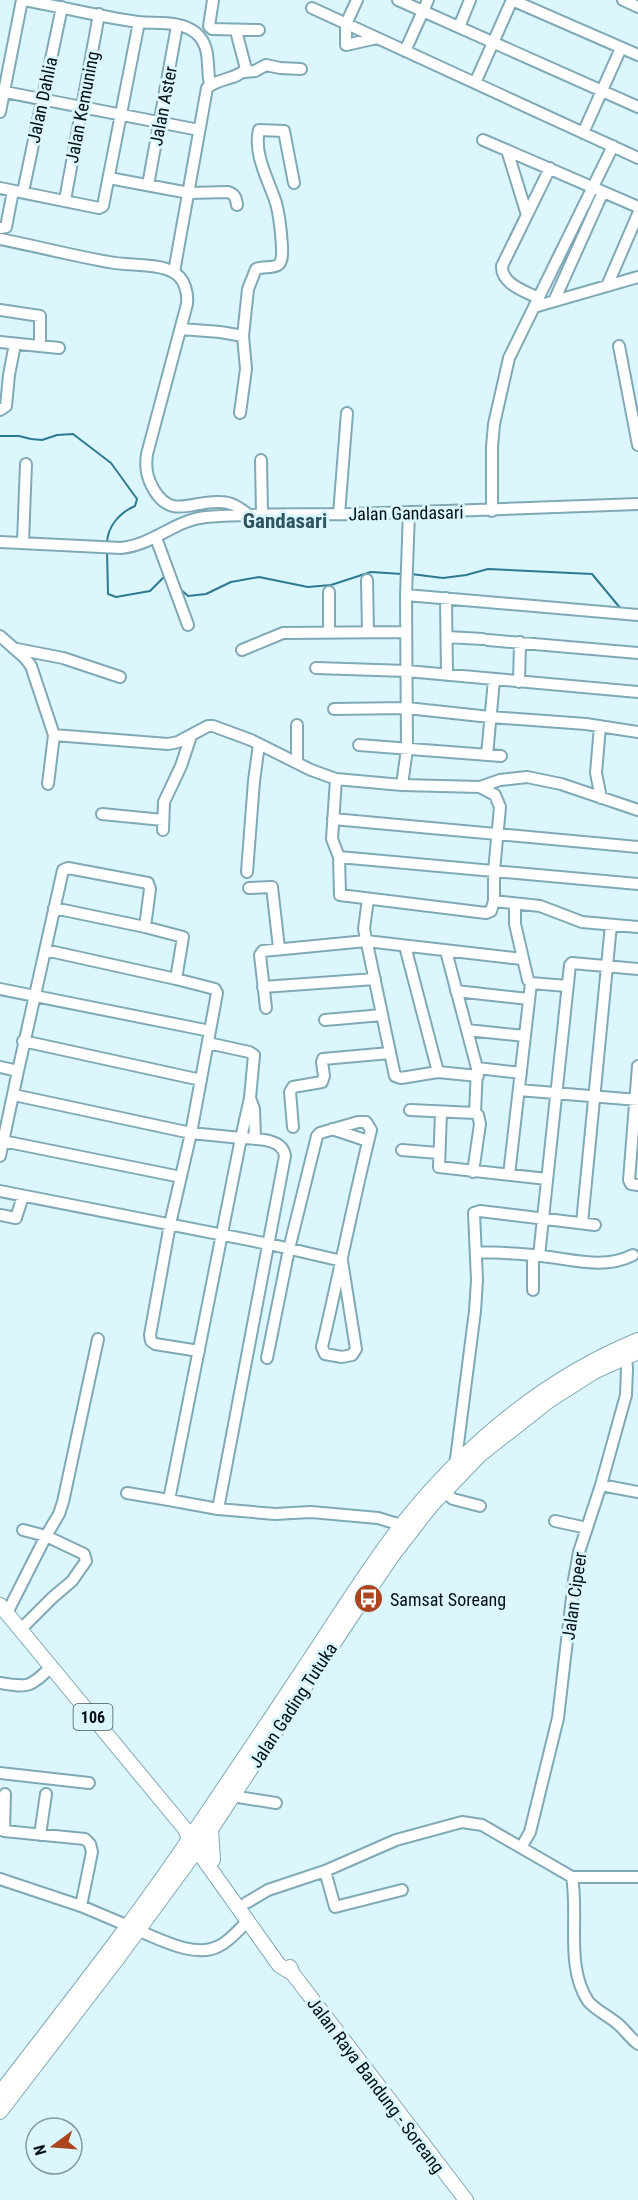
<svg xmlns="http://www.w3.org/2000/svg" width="638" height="2200" viewBox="0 0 638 2200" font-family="'Roboto Condensed',sans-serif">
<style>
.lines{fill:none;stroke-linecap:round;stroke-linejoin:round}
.stream{stroke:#2d7a8f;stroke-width:2}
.minor-casing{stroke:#80a9b6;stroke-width:14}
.major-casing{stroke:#80a9b6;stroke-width:16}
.minor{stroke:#fff;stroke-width:10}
.major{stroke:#fff;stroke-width:14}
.labels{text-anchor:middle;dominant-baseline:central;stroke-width:6;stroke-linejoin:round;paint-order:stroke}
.shield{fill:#dcf6fe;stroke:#435459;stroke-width:1.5}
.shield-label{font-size:16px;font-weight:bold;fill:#010e12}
.street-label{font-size:18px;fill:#010e12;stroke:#dcf6fe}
.poi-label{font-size:18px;fill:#010e12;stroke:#dcf6fe;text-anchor:start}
.quarter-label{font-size:21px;font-weight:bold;fill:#2d545f;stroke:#dcf6fe}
</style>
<rect width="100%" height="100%" fill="#dcf6fe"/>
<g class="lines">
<path class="stream" d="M0,436H19L31,439L42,440L57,435L73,434L111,463L137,499L135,506C119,513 107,527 107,544
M107,550L108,594L116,597L150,591L166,575
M411,574L443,578L466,575L488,569L592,574L621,609
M180,589L188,596L206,594L231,582L259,577L308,587L331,585L371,572L402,574"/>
<defs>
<path id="minor" d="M24,0C62,7 100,17 138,22C156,24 180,20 196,33C212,47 206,67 210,85
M213,0L209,26L212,29L259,30
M357,0L346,24V45L377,38
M398,0L638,107
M512,0L638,55
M623,0L638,7
M312,8L638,158
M459,27L470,0
M405,51L428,0
M244,72L255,71L266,65L280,68L301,69
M475,83L512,0
M0,91L199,130
M0,112L22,0
M583,133L621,48
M483,140L638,207
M507,150L527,215
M109,178L189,193L228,192C235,194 236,198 237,205
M148,185L177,26
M0,188L99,208L103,206L139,22
M23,192L62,7
M65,200L99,14
M0,228L6,227L13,191
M0,239C36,246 73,256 109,262C127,266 158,263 173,272C185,278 188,293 187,304L147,454C145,468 147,478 154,490C172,520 193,500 220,502C232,502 240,508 249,515
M174,272L207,88C218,78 236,80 246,69L236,31
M607,286L638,214
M538,298C525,291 501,284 502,266L550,168
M554,301L603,192
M534,307L638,277
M0,310L40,316V346
M181,329L220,332L243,336L248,289L256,269C263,266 274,269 279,264C283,260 282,251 282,246C281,231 280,217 276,203C269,181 253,154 259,130L284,131L294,183
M0,342L59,348
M619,346L638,445
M0,410L6,406L9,375L15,344
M240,413L246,369L243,336
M261,460L262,515
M492,511V447L494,424L509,358L613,146
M339,514L347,413
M156,538L188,625
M0,542L121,548C153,545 175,520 206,517C254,513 303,515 351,514C447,511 542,508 638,504
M23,542L26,464
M367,580L368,632
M329,592V631
M406,595L638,615
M446,598L447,675
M0,636L25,658L31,666L54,735L168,744L178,742L208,726H213L251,740L311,770L336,779L402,785L480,787L500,780L527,777L561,784L638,810
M447,637L483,639
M488,640L638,653
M17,649L63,658L120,677
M242,650L283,633L406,632
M316,668L407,671L638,692
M519,682L520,642
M334,709L407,708L490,717L586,724L638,732
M297,725V763
M600,726L596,773L601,798
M359,745L501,756
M487,755L494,680
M336,779L332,839L339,857L340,895L486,913L491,911L494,901V871L500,807L495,795L480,787
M48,784L54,735
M402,785L407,749L406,595L409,512
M102,814L163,820
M333,819L638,847
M163,830L164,802L181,766L191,736
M339,857L638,884
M247,872L254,781L259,744
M249,888L272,887L279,948
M368,899L364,929L395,1076L401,1078L438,1072L478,1076
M494,901L540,906L582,922L638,927
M515,904V924L528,980L531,983L567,986
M54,908L145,927
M405,946L438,1072
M45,950L176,979
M446,951L477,1068L475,1113
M263,987L375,979
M0,989L210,1031
M456,991L529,999
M266,1008L260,955L263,951L366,941L522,959
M325,1020L382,1015
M467,1030L525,1036
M23,1041L201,1080
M638,1066L629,1180L631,1184L638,1185
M0,1067L18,1071L0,1156
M477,1068L521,1073
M18,1071L63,870L68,868L148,883L150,889L145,927L183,937L176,979L215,989L217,993L191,1133L170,1224L150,1335L151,1341L155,1344L199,1351
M519,1090L638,1100
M14,1095L191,1133L241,1138L250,1098L254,1055L249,1052L208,1043
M250,1098L254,1109L255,1139
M410,1110L475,1113L478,1115L480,1124L473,1172
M441,1112L439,1167L547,1179
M293,1127L290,1092L293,1087L322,1082L324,1076L322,1062L323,1059L390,1053
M332,1129L368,1141
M3,1141L181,1177
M402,1150L438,1153
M509,1175L531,983
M0,1191L269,1244L342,1261L356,1349L352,1355L342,1357L325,1354L322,1347C339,1275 353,1202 371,1130L366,1122H358L320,1133L317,1136L289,1249L267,1358
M0,1215L16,1218L23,1196
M582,1223L611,925
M476,1252C498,1253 520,1253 541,1256C571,1259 604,1270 633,1255
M533,1255V1290
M539,1256L570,965L572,963L638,969
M455,1467L475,1311L477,1280L474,1213L480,1211L595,1225
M601,1485L638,1492
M444,1492L453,1499L480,1506
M127,1493L169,1500
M218,1509L285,1156C283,1138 256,1139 241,1138L169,1500L218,1509L275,1514L311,1512L378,1518L401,1525
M555,1521L587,1528
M7,1613L46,1536L59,1514L63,1502L98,1339
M21,1629L52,1598L72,1581L86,1561L84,1554L46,1536L23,1530
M0,1683C29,1688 30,1687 51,1667
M0,1773L89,1783
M5,1794L4,1831L85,1839L90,1844L92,1852L81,1906
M232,1796L276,1803
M40,1835L46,1794
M522,1846L530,1832L558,1718L574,1580L579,1552L601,1485L626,1395L627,1368L625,1351
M325,1871L335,1907L402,1890
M572,1877H638
M0,1879L81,1906L126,1925
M246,1903L268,1890L325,1871L396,1840L462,1822L482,1825L572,1877C579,1915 565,1967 588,2001C595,2010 609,2016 618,2024C625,2030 630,2038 638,2044
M137,1930C160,1939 195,1959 219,1946C230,1941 239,1929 248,1921"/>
<path id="major" d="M0,1605L185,1829L189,1839L279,1965L293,1974
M211,1829L213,1860
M290,1967L293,1974L466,2200
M0,2093C65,2008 132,1924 192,1835C229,1780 267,1724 304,1668C336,1620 367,1569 403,1523C465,1445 545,1378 638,1340
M0,2112L115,1962L202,1843L355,1611L393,1555L431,1506L480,1455L550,1400L594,1372L638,1352"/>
</defs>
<use href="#minor" class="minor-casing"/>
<use href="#major" class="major-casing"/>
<use href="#minor" class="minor"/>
<use href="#major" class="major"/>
</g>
<defs>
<symbol id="bus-disc" viewBox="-11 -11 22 22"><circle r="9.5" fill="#ab441f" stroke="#dcf6fe"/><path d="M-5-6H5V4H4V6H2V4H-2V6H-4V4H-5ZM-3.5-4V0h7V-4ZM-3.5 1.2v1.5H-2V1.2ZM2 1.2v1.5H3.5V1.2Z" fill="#fff"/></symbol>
</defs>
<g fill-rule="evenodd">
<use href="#bus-disc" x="352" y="1582" width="33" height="33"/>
</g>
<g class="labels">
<rect class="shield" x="73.5" y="1704" width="39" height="26" rx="4.5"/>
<g class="shield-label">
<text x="93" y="1717">106</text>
</g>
<g class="street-label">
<text transform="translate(42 100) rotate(-78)">Jalan Dahlia</text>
<text transform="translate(163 106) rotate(-79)">Jalan Aster</text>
<text transform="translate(82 107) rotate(-79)">Jalan Kemuning</text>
<text transform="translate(406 513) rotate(-1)">Jalan Gandasari</text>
<text transform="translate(574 1596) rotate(-82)">Jalan Cipeer</text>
<text transform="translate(293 1705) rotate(-57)">Jalan Gading Tutuka</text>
<text transform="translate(376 2085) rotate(53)">Jalan Raya Bandung - Soreang</text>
</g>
<g class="poi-label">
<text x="390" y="1599">Samsat Soreang</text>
</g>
<g class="quarter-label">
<text x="285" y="521">Gandasari</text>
</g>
</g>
<g transform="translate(54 2146) rotate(254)"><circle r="28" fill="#dcf6fe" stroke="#8499a0" stroke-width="1.5"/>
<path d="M0-4.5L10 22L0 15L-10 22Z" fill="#ab441f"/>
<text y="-9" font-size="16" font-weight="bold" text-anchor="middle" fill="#010e12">N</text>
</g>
</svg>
